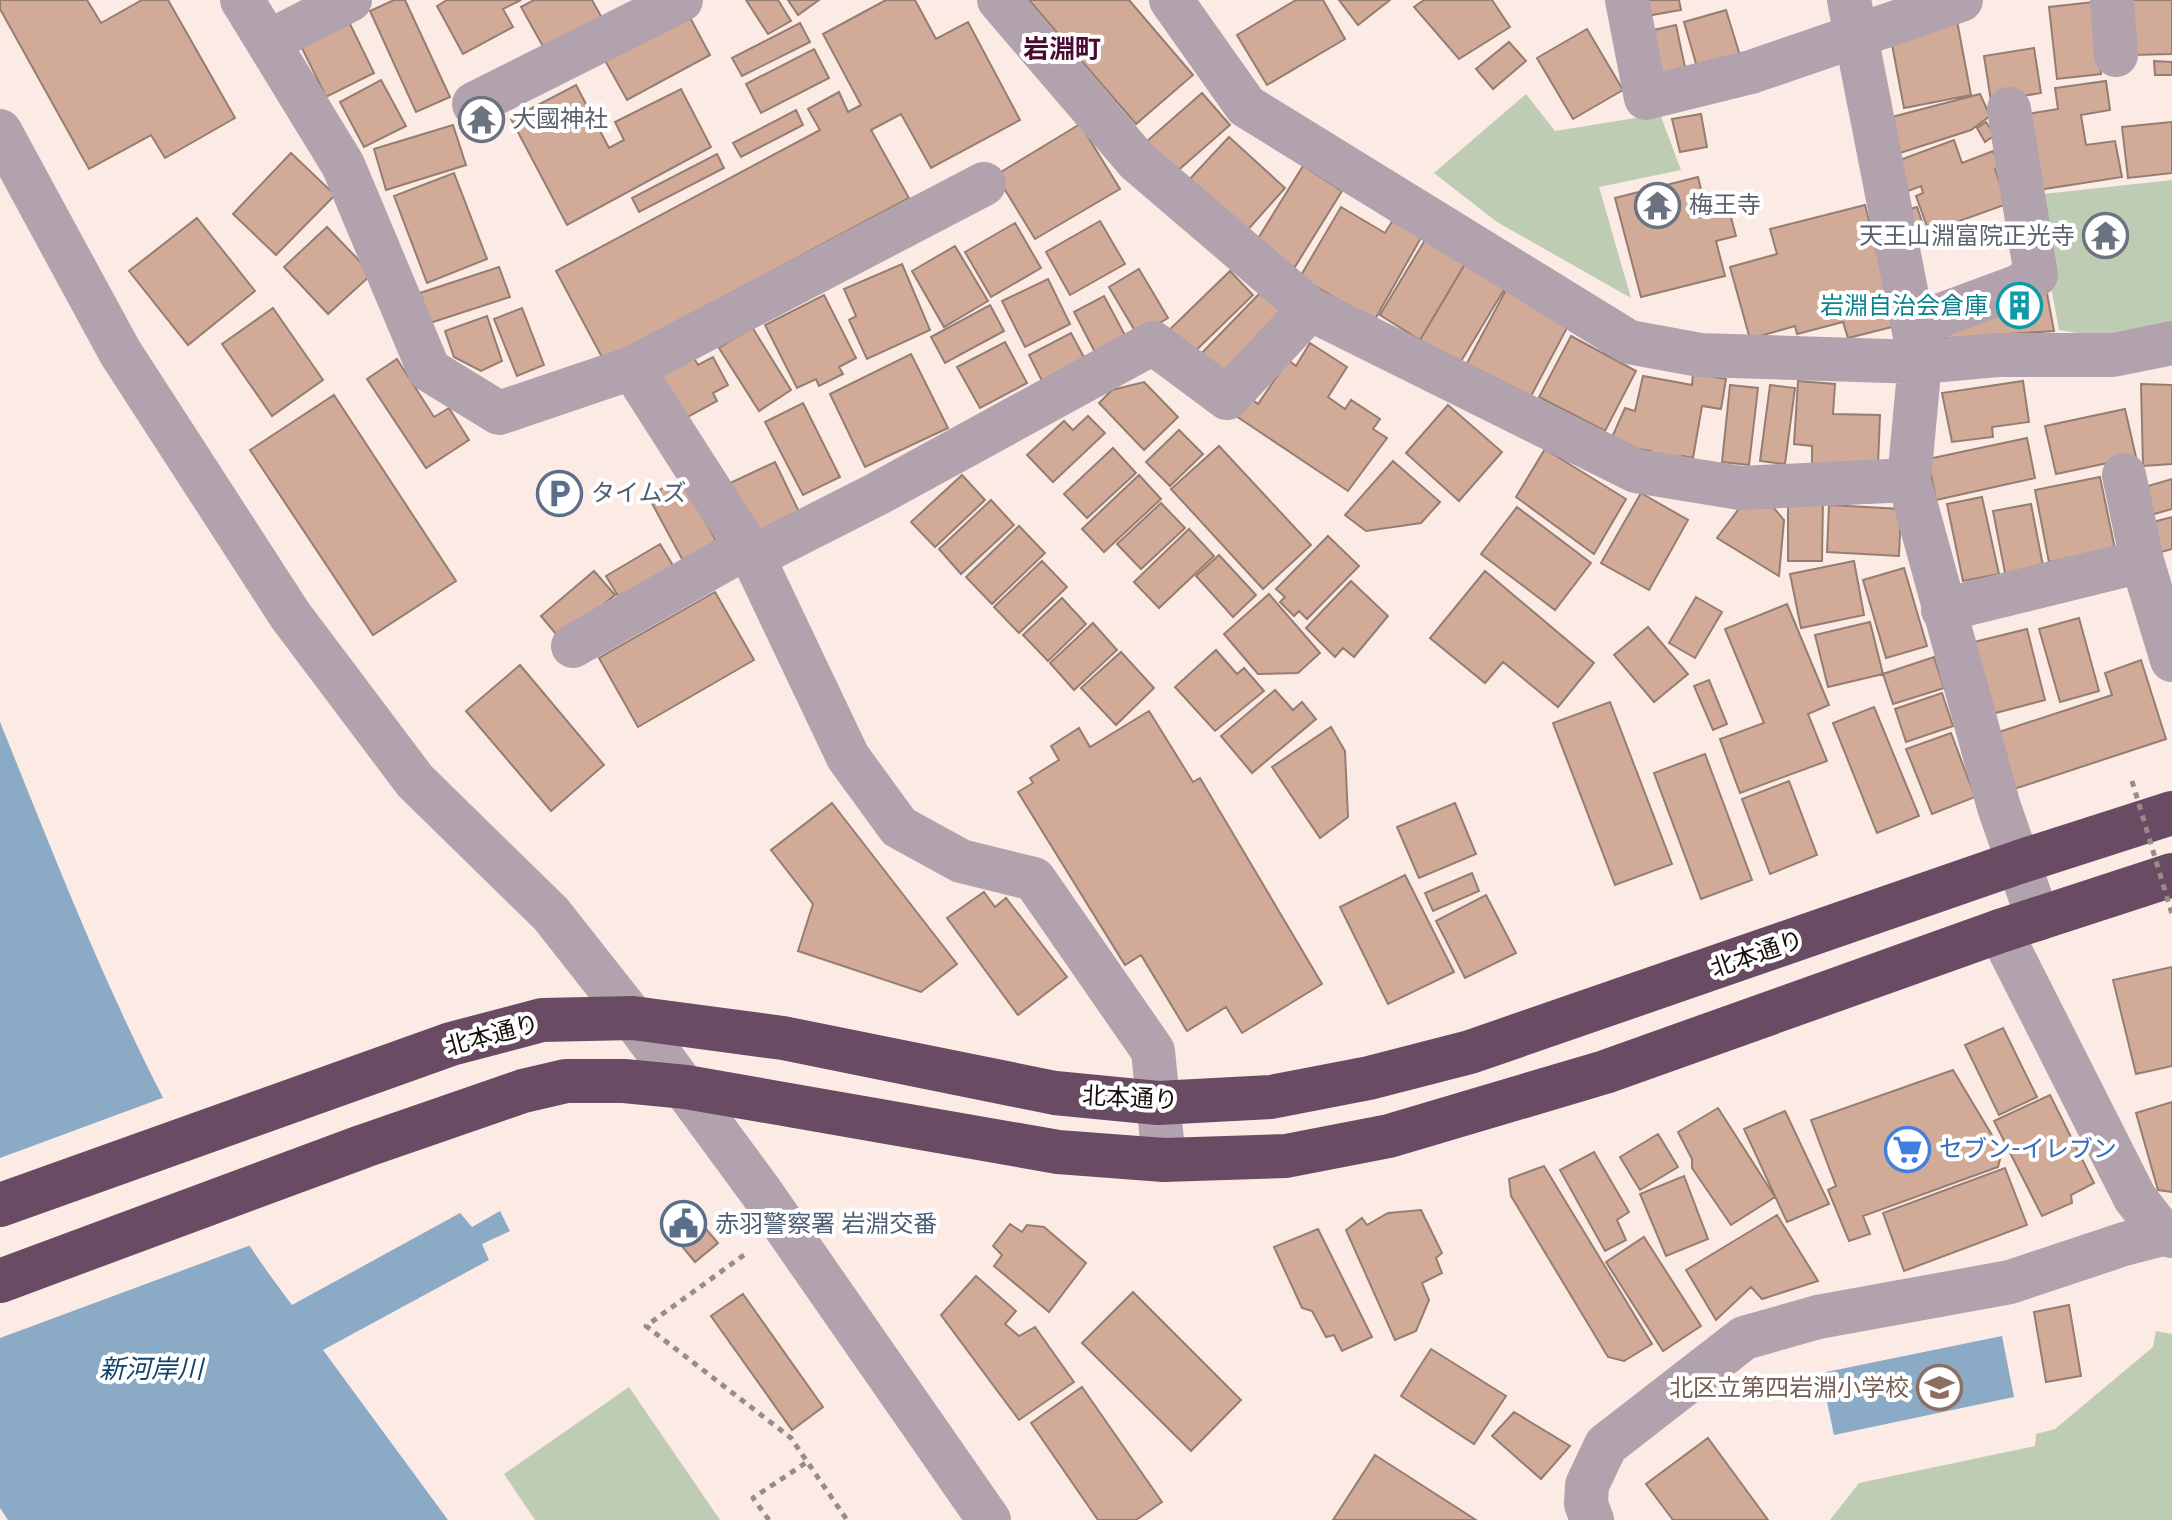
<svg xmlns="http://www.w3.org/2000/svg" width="2172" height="1520" viewBox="0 0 2172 1520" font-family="'Fira Sans','Noto Sans JP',sans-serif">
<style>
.green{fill:#beccb4}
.water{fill:#8baac6}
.pier{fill:#fcebe4}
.building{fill:#d2aa98;stroke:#957d72;stroke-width:2}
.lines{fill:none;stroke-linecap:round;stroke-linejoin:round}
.path{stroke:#998c86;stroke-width:5;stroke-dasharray:6 6;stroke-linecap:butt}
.minor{stroke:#b1a2ae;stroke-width:44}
.highway{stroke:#694c64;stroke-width:44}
.path-bridge{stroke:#998c86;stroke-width:5;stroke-dasharray:6 6;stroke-linecap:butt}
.labels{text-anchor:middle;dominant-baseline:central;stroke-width:8;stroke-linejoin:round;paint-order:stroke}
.worship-label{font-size:24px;fill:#5b616d;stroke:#fff;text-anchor:start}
.culture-label{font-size:24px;fill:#0d838f;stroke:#fff;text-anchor:end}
.service-label{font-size:24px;fill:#4e5e75;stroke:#fff;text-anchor:start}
.street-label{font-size:24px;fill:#170f0b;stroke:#fff}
.shop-label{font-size:24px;fill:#366cbe;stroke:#fff;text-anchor:start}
.education-label{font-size:24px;fill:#785e54;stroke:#fff;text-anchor:end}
.neighbourhood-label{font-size:26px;font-weight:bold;fill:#4a0b30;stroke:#fff}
.water-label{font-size:26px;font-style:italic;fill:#12446b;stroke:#fff}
</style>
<rect width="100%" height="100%" fill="#fcebe4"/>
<path class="green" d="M1526,94L1555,131L1660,114L1681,170L1599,187L1631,298L1497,222L1434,173Z
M2172,180V322L2093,336L2059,330L2034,195Z
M2156,1331L2172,1334V1520H1830L1859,1483L2035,1446L2036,1434L2055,1429L2153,1347Z
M629,1387L720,1520H535L504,1474Z"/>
<path class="water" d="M0,722C81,922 160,1133 292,1305L460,1213L472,1227L500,1211L510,1231L482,1244L489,1260L323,1350L448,1520H8L0,1508Z
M2002,1336L2014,1397L1834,1435L1821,1373Z"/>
<path class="pier" d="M165,1097L251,1245L0,1338V1158Z"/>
<path class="building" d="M0,0H87L101,23L142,0H168L235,118L165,158L151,135L89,169L0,9Z
M394,0H405L450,97L416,112L370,11Z
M447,0H521L503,9L513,27L463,54L437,6Z
M534,0H592L602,18L545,50L521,7Z
M746,0H778L791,21L768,34Z
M788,0H819L798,15Z
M886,0H915L936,39L968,22L1020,120L931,168L901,114L871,130L909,198L604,361L556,271L820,130L808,109L839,92L848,112L861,105L823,34Z
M1029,0H1129L1193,75L1136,124Z
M1296,0H1323L1345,39L1267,85L1237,35Z
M1339,0H1390L1358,25Z
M1424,0H1492L1510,27L1459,59L1414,7Z
M1639,0H1679L1681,10L1641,17Z
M2130,0H2172V54L2131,55Z
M2093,2L2101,74L2057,79L2049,7Z
M686,10L710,55L627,100L602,55Z
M1726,10L1742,62L1699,74L1684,22Z
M1957,21L1971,95L1904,108L1890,34Z
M349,22L374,73L326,97L301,46Z
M800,23L810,42L742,76L732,58Z
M1676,25L1686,72L1650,80L1640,33Z
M1587,29L1623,90L1573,119L1537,58Z
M1509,42L1526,61L1493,89L1476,69Z
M2034,48L2041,93L1991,101L1984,56Z
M814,49L829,78L761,113L746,84Z
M2154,61L2172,62V75H2155Z
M381,80L406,126L364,147L340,102Z
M2106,81L2110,110L2081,115L2086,145L2115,141L2122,177L2038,190L2028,114L2058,109L2055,88Z
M576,85L609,148L624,140L615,122L681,89L711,147L567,225L511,119Z
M1202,93L1230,125L1175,173L1146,142Z
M1980,94L1990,116L1971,130L1900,153L1888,118Z
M796,110L803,125L741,157L733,143Z
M1701,114L1707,147L1680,152L1672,119Z
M1986,122L1995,135L1985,142L1977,128Z
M2172,122V173L2128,178L2122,127Z
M1080,124L1120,189L1035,239L996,175Z
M453,125L466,165L386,190L374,149Z
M1229,137L1285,188L1244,234L1187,182Z
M1954,140L1962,163L1993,151L2000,166L1995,169L2007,204L1929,232L1916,196L1923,193L1921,186L1908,191L1897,161Z
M291,153L335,195L276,255L233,214Z
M717,154L724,168L639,212L632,198Z
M1303,166L1342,191L1293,270L1254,245Z
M454,173L487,259L427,283L394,196Z
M1698,177L1705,205L1726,199L1736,236L1716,241L1725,276L1641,297L1615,198Z
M1865,205L1896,326L1848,338L1843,322L1797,334L1795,326L1750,339L1730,267L1777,254L1770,229Z
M1341,207L1385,233L1393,220L1422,236L1374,321L1300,277Z
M1917,207L1927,236L1913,240L1903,211Z
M197,218L255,291L188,345L129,271Z
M1100,221L1125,264L1070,295L1046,252Z
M1015,223L1041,268L991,297L965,252Z
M327,227L372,274L328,314L284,267Z
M1425,240L1465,264L1420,340L1380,315Z
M955,246L988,301L944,327L912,271Z
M902,264L930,330L867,359L849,320L856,316L844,289Z
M1465,264L1505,288L1460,363L1420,340Z
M499,267L510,297L430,323L420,293Z
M1139,269L1168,318L1138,336L1109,287Z
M1230,271L1253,295L1185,361L1162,337Z
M1048,279L1070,324L1025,347L1002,301Z
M2045,283L2054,331L1937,339Z
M1506,290L1569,324L1530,398L1466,365Z
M1261,292L1284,314L1217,383L1194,361Z
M824,295L856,358L839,367L843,374L819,386L816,379L797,388L765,325Z
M1104,296L1127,339L1097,356L1074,312Z
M990,305L1004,331L945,363L931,337Z
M273,308L323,380L272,416L222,344Z
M522,308L544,365L517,376L494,319Z
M487,316L502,361L481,371L454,357L445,331Z
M752,327L791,390L759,411L719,348Z
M1071,333L1086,361L1043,383L1029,355Z
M1571,336L1636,371L1605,431L1539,397Z
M1005,342L1027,383L980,408L957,367Z
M1310,343L1347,367L1328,397L1345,409L1351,400L1380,419L1373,429L1387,438L1348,491L1236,416L1249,397L1258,404L1288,360L1296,366Z
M691,353L698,365L713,357L728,385L713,393L717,401L684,419L659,370Z
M911,354L948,428L865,467L830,394Z
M397,359L434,417L449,408L469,440L426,468L367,379Z
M1693,373L1726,379L1721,409L1702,406L1693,458L1682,456L1680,465L1650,461L1651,451L1609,444L1625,408L1635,411L1643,376L1692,385Z
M1798,381L1835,384L1833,414L1880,415L1878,465L1812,464V446L1794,444Z
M2023,381L2029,422L1992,427L1993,437L1952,442L1942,393Z
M1144,382L1178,417L1144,450L1099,403L1112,390Z
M2141,384L2172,385V464L2143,466Z
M1730,385L1758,388L1749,465L1722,462Z
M1770,385L1795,388L1785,464L1760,461Z
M334,395L456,581L373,635L250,450Z
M803,403L840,477L803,495L765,422Z
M1448,405L1502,452L1459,501L1406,453Z
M2125,409L2136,457L2056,474L2045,426Z
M1088,416L1105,433L1053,482L1027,455L1064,421L1073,430Z
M1179,430L1203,454L1170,486L1146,462Z
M2027,438L2035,478L1936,500L1928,459Z
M1219,446L1311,545L1263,589L1171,489Z
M1113,448L1136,473L1087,518L1064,494Z
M1545,449L1626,499L1594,554L1516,497Z
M1393,461L1440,502L1421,523L1366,531L1345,515Z
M775,462L802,518L753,541L726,485Z
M962,475L985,500L935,547L911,522Z
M1139,475L1161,499L1104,552L1082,529Z
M2100,477L2115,549L2049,562L2035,490Z
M682,478L722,552L688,570L648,496Z
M2172,479V509L2147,516L2138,489Z
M1641,493L1688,520L1649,590L1601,563Z
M1982,497L1999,574L1963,581L1947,504Z
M1788,499H1823L1822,561H1788Z
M991,500L1014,525L961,574L939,549Z
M1767,500L1784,520L1779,576L1717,538L1741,506Z
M1161,503L1185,528L1141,569L1117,544Z
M2031,504L2045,576L2007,583L1993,511Z
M1829,505L1901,509L1899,556L1827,552Z
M1517,507L1591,563L1555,610L1481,554Z
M2172,517V549L2161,552L2153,522Z
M1019,526L1045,553L992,604L966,577Z
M1189,529L1214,556L1159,608L1134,582Z
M1328,536L1359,566L1307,619L1299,611L1294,616L1280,602L1285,597L1276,589Z
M660,544L680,577L626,609L606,576Z
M1219,555L1256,595L1233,617L1196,576Z
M1042,561L1067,587L1019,633L994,607Z
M1854,561L1864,615L1801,628L1790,574Z
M1904,568L1927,646L1886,658L1863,580Z
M594,571L615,595L561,640L541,616Z
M1485,571L1594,663L1558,707L1503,662L1485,683L1430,638Z
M1351,581L1388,616L1354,657L1343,648L1335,657L1306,628Z
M715,592L754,660L638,727L599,658Z
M1269,594L1320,653L1298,673L1258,674L1224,634Z
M1696,597L1722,612L1695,658L1669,643Z
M1062,598L1086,624L1048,661L1023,635Z
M1787,604L1829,705L1808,714L1827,761L1740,793L1720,739L1764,723L1725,629Z
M2079,618L2099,691L2060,702L2039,629Z
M1870,622L1883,674L1828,687L1815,635Z
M1093,623L1117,650L1074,690L1050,663Z
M1648,627L1688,674L1654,702L1614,655Z
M2027,629L2045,700L1988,715L1970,643Z
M1216,650L1237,674L1244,668L1264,691L1215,731L1175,687Z
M1121,652L1154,688L1116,725L1081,688Z
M1934,657L1944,688L1893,704L1883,674Z
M2141,660L2166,739L2011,790L1993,734L2112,695L2105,673Z
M520,665L604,765L551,811L466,711Z
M1709,680L1727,724L1713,730L1694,686Z
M1275,690L1293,710L1302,702L1316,719L1252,773L1221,736Z
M1942,693L1953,726L1906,742L1895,709Z
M1610,702L1672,864L1615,885L1553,723Z
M1874,707L1919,816L1877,833L1833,723Z
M1149,711L1193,782L1200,778L1322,984L1242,1033L1226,1007L1187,1031L1141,955L1125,965L1018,792L1033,783L1030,778L1059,760L1051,746L1079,728L1090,747Z
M1331,727L1345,751L1348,817L1320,838L1272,767Z
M1951,733L1975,797L1932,814L1906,749Z
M1705,754L1752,880L1701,899L1654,773Z
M1789,781L1817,855L1770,874L1742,799Z
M832,803L957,964L921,992L798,951L813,904L771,850Z
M1455,803L1476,854L1419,878L1397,827Z
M1472,873L1479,891L1433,911L1425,893Z
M1405,875L1454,972L1388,1004L1340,907Z
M984,892L995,907L1006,898L1067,977L1018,1015L947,918Z
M1486,895L1516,953L1465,978L1436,921Z
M2172,967V1066L2136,1074L2113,980Z
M2003,1028L2037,1097L1999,1115L1965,1045Z
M1953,1070L2002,1152L1998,1167L1863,1216L1870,1234L1849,1241L1828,1190L1836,1186L1811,1120Z
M2050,1095L2094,1183L2071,1195L2072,1203L2042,1216L1994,1121Z
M2172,1102V1192L2158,1190L2136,1113Z
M1718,1108L1775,1197L1731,1225L1692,1168V1159L1678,1132Z
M1785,1111L1829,1204L1787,1222L1744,1129Z
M1658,1134L1678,1167L1640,1190L1620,1157Z
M1594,1152L1629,1212L1617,1220L1626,1240L1605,1251L1560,1170Z
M1544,1166L1652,1344L1624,1361L1608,1357L1511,1196L1509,1179Z
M2005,1168L2027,1225L1904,1271L1883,1213Z
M1684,1176L1708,1239L1666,1256L1640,1194Z
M684,1203L718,1243L695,1262L662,1222Z
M1421,1210L1442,1253L1436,1258L1442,1273L1422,1283L1429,1300L1416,1331L1395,1340L1346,1230L1362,1218L1367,1225L1388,1213Z
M1777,1215L1818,1281L1762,1299L1751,1287L1716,1320L1686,1270Z
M1010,1224L1022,1232L1027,1225L1044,1227L1086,1263L1049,1312L994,1266L1002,1255L993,1246Z
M1318,1229L1372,1337L1342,1351L1334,1335L1326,1337L1312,1311L1302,1308L1274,1247Z
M1644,1237L1701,1326L1663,1351L1606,1262Z
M976,1276L1016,1311L1005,1324L1019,1336L1035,1327L1074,1382L1019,1420L941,1315Z
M1133,1292L1241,1400L1191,1451L1082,1343Z
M743,1294L823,1407L792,1430L711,1316Z
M2069,1305L2081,1376L2046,1382L2034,1312Z
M1431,1349L1506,1396L1474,1444L1401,1396Z
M1082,1387L1162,1502L1136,1520H1098L1031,1423Z
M1514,1412L1570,1446L1541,1479L1492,1436Z
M1708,1438L1768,1520H1673L1646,1484Z
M1375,1455L1476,1520H1333Z"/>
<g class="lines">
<path class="path" d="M744,1255L646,1326L791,1438L847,1520
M769,1520L753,1498L807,1462"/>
<path class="minor" d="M242,0L343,165L429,370L499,413L632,368L753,557L848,757L899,827L961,861L1034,879L1153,1051L1164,1160
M999,0L1137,161L1310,309L1636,471L1740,488L1909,480
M1171,0L1246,106L1629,342L1700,355L1920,362L1997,355H2113L2172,343
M1627,0L1646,98L1751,72L1961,0
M1849,0L1920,362L1909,480L1999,807L2038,919
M2112,0L2116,55
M268,42L350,0
M474,104L681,0
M0,131L120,352L290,615L415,781L551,914L633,1018L761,1192L989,1520
M1914,325L2017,287L2036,275L2009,109
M632,368L984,184
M2124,475L2142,561
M753,557L877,494L1153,343L1227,398L1310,309
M1943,610L2142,561L2172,660
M573,646L747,547
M2000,931L2135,1198L2163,1234
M1592,1520L1586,1504L1587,1485L1606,1445L1744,1338L1818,1317L2010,1282L2124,1244L2163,1234L2172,1236"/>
<path class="highway" d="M0,1205L451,1044L542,1020L633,1018L783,1038L1055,1093L1158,1103L1271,1097L1369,1078L1470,1052L2019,862L2172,813
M0,1281L364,1146L523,1091L566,1081H624L686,1087L1058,1152L1164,1160L1286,1156L1389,1136L1605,1072L2000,931L2172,875"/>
<path class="path-bridge" d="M2132,781L2172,914"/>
</g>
<defs>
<symbol id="temple-ring" viewBox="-11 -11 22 22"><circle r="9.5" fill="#fff" stroke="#6b7280" stroke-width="1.5"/><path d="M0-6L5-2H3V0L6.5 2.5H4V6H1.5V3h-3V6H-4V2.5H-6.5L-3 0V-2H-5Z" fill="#6b7280"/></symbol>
<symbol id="building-ring" viewBox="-11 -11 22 22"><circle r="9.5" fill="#fff" stroke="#0f9aa8" stroke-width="1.5"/><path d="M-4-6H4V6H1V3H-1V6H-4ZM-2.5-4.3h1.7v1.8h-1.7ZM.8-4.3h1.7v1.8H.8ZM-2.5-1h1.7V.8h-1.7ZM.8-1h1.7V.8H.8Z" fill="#0f9aa8"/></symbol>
<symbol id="parking-ring" viewBox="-11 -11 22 22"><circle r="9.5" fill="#fff" stroke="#5c6f8a" stroke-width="1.5"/><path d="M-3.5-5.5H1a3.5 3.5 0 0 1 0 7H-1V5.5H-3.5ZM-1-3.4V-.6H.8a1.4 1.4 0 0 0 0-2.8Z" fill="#5c6f8a"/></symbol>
<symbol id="supermarket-ring" viewBox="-11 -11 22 22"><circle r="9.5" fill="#fff" stroke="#3f7fe0" stroke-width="1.5"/><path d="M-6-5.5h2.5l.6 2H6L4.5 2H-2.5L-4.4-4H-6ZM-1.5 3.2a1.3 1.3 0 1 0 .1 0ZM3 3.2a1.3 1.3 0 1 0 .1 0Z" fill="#3f7fe0"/></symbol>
<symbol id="civic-ring" viewBox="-11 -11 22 22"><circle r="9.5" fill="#fff" stroke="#5c6f8a" stroke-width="1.5"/><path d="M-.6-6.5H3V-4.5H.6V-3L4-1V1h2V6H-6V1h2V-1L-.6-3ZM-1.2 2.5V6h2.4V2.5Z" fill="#5c6f8a"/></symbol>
<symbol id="school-ring" viewBox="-11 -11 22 22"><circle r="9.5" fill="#fff" stroke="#8d6e63" stroke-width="1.5"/><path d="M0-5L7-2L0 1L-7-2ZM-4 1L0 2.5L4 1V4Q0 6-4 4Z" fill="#8d6e63"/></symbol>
</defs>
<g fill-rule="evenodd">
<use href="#temple-ring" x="456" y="94" width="51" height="51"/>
<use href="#temple-ring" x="1632" y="180" width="51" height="51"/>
<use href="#temple-ring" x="2080" y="210" width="51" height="51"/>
<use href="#building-ring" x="1994" y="280" width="51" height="51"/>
<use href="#parking-ring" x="534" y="468" width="51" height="51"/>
<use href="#supermarket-ring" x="1882" y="1124" width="51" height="51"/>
<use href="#civic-ring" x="658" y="1198" width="51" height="51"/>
<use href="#school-ring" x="1914" y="1362" width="51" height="51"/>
</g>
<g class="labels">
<g class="worship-label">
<text x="512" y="119">大國神社</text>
<text x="1689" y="205">梅王寺</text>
<text x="2075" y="236" text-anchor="end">天王山淵富院正光寺</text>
</g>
<g class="culture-label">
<text x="1988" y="306">岩淵自治会倉庫</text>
</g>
<g class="service-label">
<text x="591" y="493">タイムズ</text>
<text x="715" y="1224">赤羽警察署 岩淵交番</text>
</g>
<g class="street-label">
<text transform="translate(1757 954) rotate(-19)">北本通り</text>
<text transform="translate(492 1035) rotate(-15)">北本通り</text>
<text transform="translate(1130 1098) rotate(3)">北本通り</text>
</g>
<g class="shop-label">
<text x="1939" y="1149">セブン-イレブン</text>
</g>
<g class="education-label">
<text x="1909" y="1388">北区立第四岩淵小学校</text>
</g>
<g class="neighbourhood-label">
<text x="1062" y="49">岩淵町</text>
</g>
<g class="water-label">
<text x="151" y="1369">新河岸川</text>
</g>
</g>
</svg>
